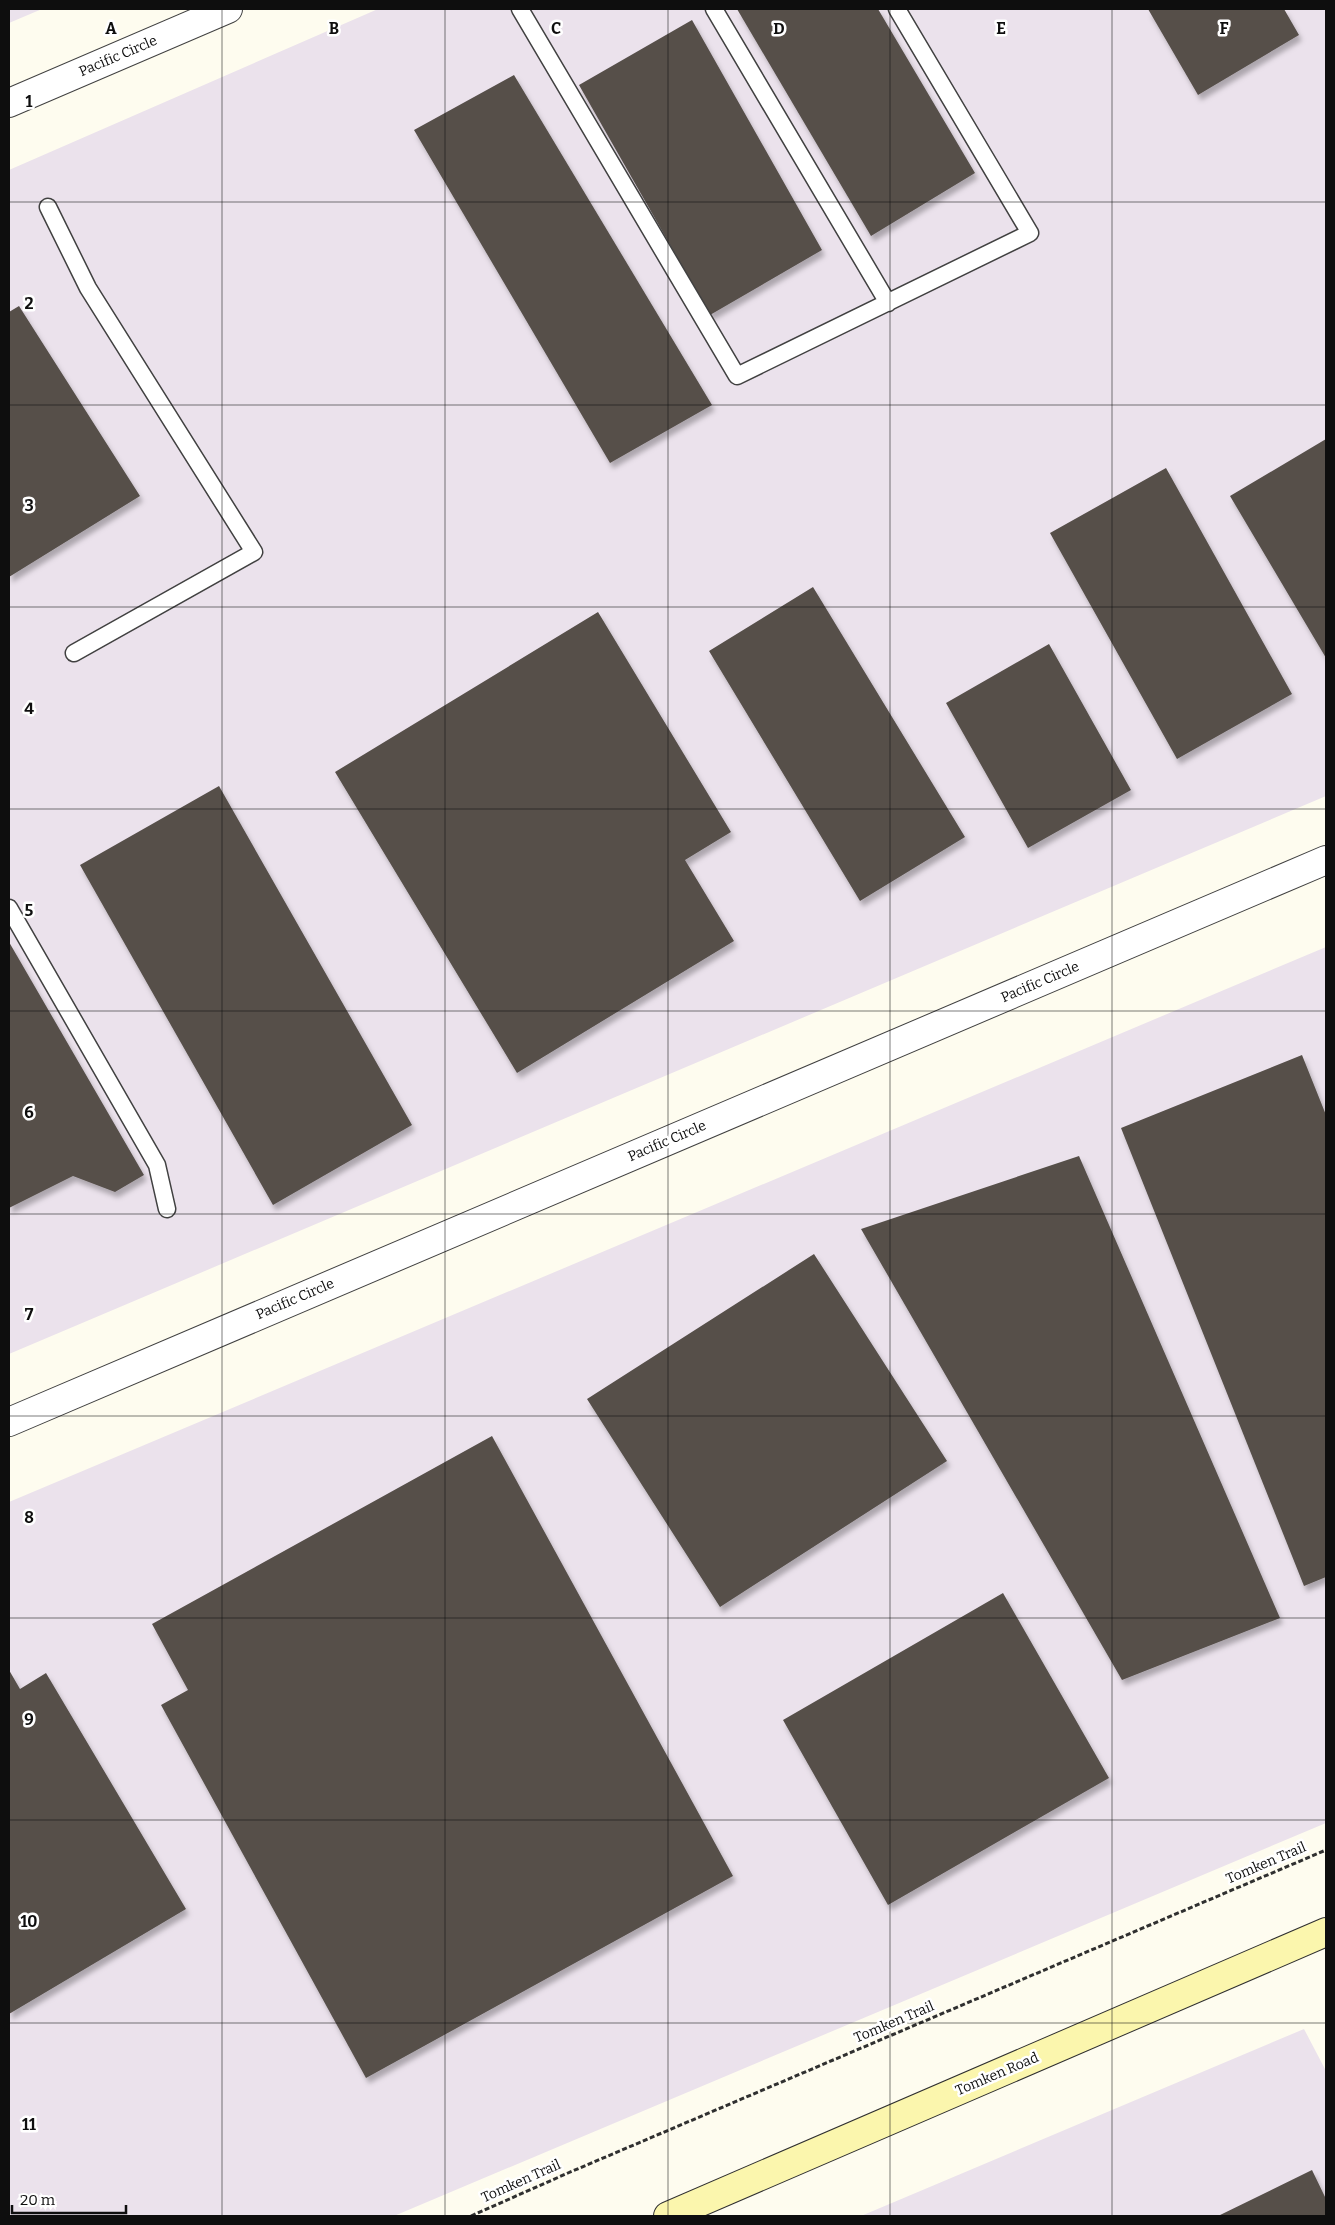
<svg xmlns="http://www.w3.org/2000/svg" width="1335" height="2225" viewBox="0 0 1335 2225" font-family="Bitter,serif">
<style>
.industrial{fill:#ebe2ec}
.building{fill:#564f4a;filter:url(#shadow)}
.lines{fill:none;stroke-linecap:round;stroke-linejoin:round}
.lane-casing{stroke:#414141;stroke-width:19}
.street-casing{stroke:#414141;stroke-width:30}
.secondary-casing{stroke:#303030;stroke-width:30}
.path{stroke:#303030;stroke-width:3;stroke-dasharray:5 2.5;stroke-linecap:butt}
.lane{stroke:#fff;stroke-width:16}
.street{stroke:#fff;stroke-width:28}
.secondary{stroke:#fbf6ad;stroke-width:28}
.grid{fill:none;stroke:#0e0e0e;stroke-width:1;stroke-opacity:0.55}
.labels{text-anchor:middle;dominant-baseline:central;stroke-width:5;stroke-linejoin:round;paint-order:stroke}
.street-label{font-size:14px;fill:#0e0e0e;stroke:#fff}
.grid-label{font-size:16px;text-anchor:middle;font-weight:bold;fill:#0e0e0e;stroke:#fff;stroke-width:5;stroke-linejoin:round;paint-order:stroke}
</style>
<defs>
<filter id="shadow"><feDropShadow dx="3" dy="5.5" stdDeviation="2.5" flood-color="#0004"/></filter>
</defs>
<rect width="100%" height="100%" fill="#fefcef"/>
<path class="industrial" d="M9,9H42L9,23Z
M378,9H1326V796L9,1354V170Z
M1326,947V1823L394,2216H9V1502Z
M1304,2029L1326,2071V2216H861Z"/>
<path class="building" d="M737,9H878L975,173L871,236Z
M1148,9H1284L1299,35L1198,95Z
M692,20L822,250L710,315L579,85Z
M514,75L712,405L610,463L414,130Z
M19,306L140,496L9,577V312Z
M1326,439V658L1230,496Z
M1166,468L1292,694L1177,759L1050,533Z
M813,587L965,837L860,901L709,651Z
M598,612L731,832L685,860L734,941L517,1073L335,772Z
M1049,644L1131,790L1028,848L946,703Z
M219,786L412,1125L273,1205L80,865Z
M9,942L144,1175L115,1192L73,1176L9,1208Z
M1302,1055L1326,1115V1577L1304,1586L1121,1128Z
M1079,1156L1280,1618L1122,1680L861,1229Z
M814,1254L947,1461L720,1607L587,1399Z
M492,1436L733,1876L366,2078L161,1705L188,1690L152,1624Z
M1003,1593L1109,1778L888,1905L783,1720Z
M9,1670L20,1689L46,1673L186,1909L9,2014Z
M1312,2170L1326,2199V2216H1218Z"/>
<g class="lines">
<defs>
<path id="lane" d="M520,9L737,376L1030,233L897,9
M714,9L888,303
M48,207L88,288L254,552L74,653
M9,908L157,1165L167,1209"/>
<path id="street" d="M9,103L228,9
M9,1422L1326,860"/>
<path id="secondary" d="M668,2216L1326,1932"/>
</defs>
<use href="#lane" class="lane-casing"/>
<use href="#street" class="street-casing"/>
<use href="#secondary" class="secondary-casing"/>
<path class="path" d="M471,2216L568,2173L1326,1850"/>
<use href="#lane" class="lane"/>
<use href="#street" class="street"/>
<use href="#secondary" class="secondary"/>
</g>
<path class="grid" d="M222,9V2216M445,9V2216M668,9V2216M890,9V2216M1112,9V2216M9,202H1326M9,405H1326M9,607H1326M9,809H1326M9,1011H1326M9,1214H1326M9,1416H1326M9,1618H1326M9,1820H1326M9,2023H1326"/>
<g class="labels">
<g class="street-label">
<text transform="translate(118 56) rotate(-23)">Pacific Circle</text>
<text transform="translate(1040 982) rotate(-23)">Pacific Circle</text>
<text transform="translate(667 1141) rotate(-23)">Pacific Circle</text>
<text transform="translate(295 1299) rotate(-23)">Pacific Circle</text>
<text transform="translate(1266 1863) rotate(-23)">Tomken Trail</text>
<text transform="translate(894 2022) rotate(-23)">Tomken Trail</text>
<text transform="translate(997 2074) rotate(-23)">Tomken Road</text>
<text transform="translate(521 2181) rotate(-24)">Tomken Trail</text>
</g>
</g>
<g class="grid-label">
<text x="111" y="34">A</text>
<text x="334" y="34">B</text>
<text x="556" y="34">C</text>
<text x="779" y="34">D</text>
<text x="1001" y="34">E</text>
<text x="1224" y="34">F</text>
<text x="29" y="107">1</text>
<text x="29" y="309">2</text>
<text x="29" y="511">3</text>
<text x="29" y="714">4</text>
<text x="29" y="916">5</text>
<text x="29" y="1118">6</text>
<text x="29" y="1320">7</text>
<text x="29" y="1523">8</text>
<text x="29" y="1725">9</text>
<text x="29" y="1927">10</text>
<text x="29" y="2130">11</text>
</g>
<rect width="1335" height="2225" fill="none" stroke="#0e0e0e" stroke-width="20"/>
<path d="M12 2205v8h114v-8" fill="none" stroke="#0e0e0e" stroke-width="2.5"/>
<text x="20" y="2205" font-size="15" fill="#0e0e0e" stroke="#ffffff" stroke-width="4" paint-order="stroke">20 m</text>
</svg>
